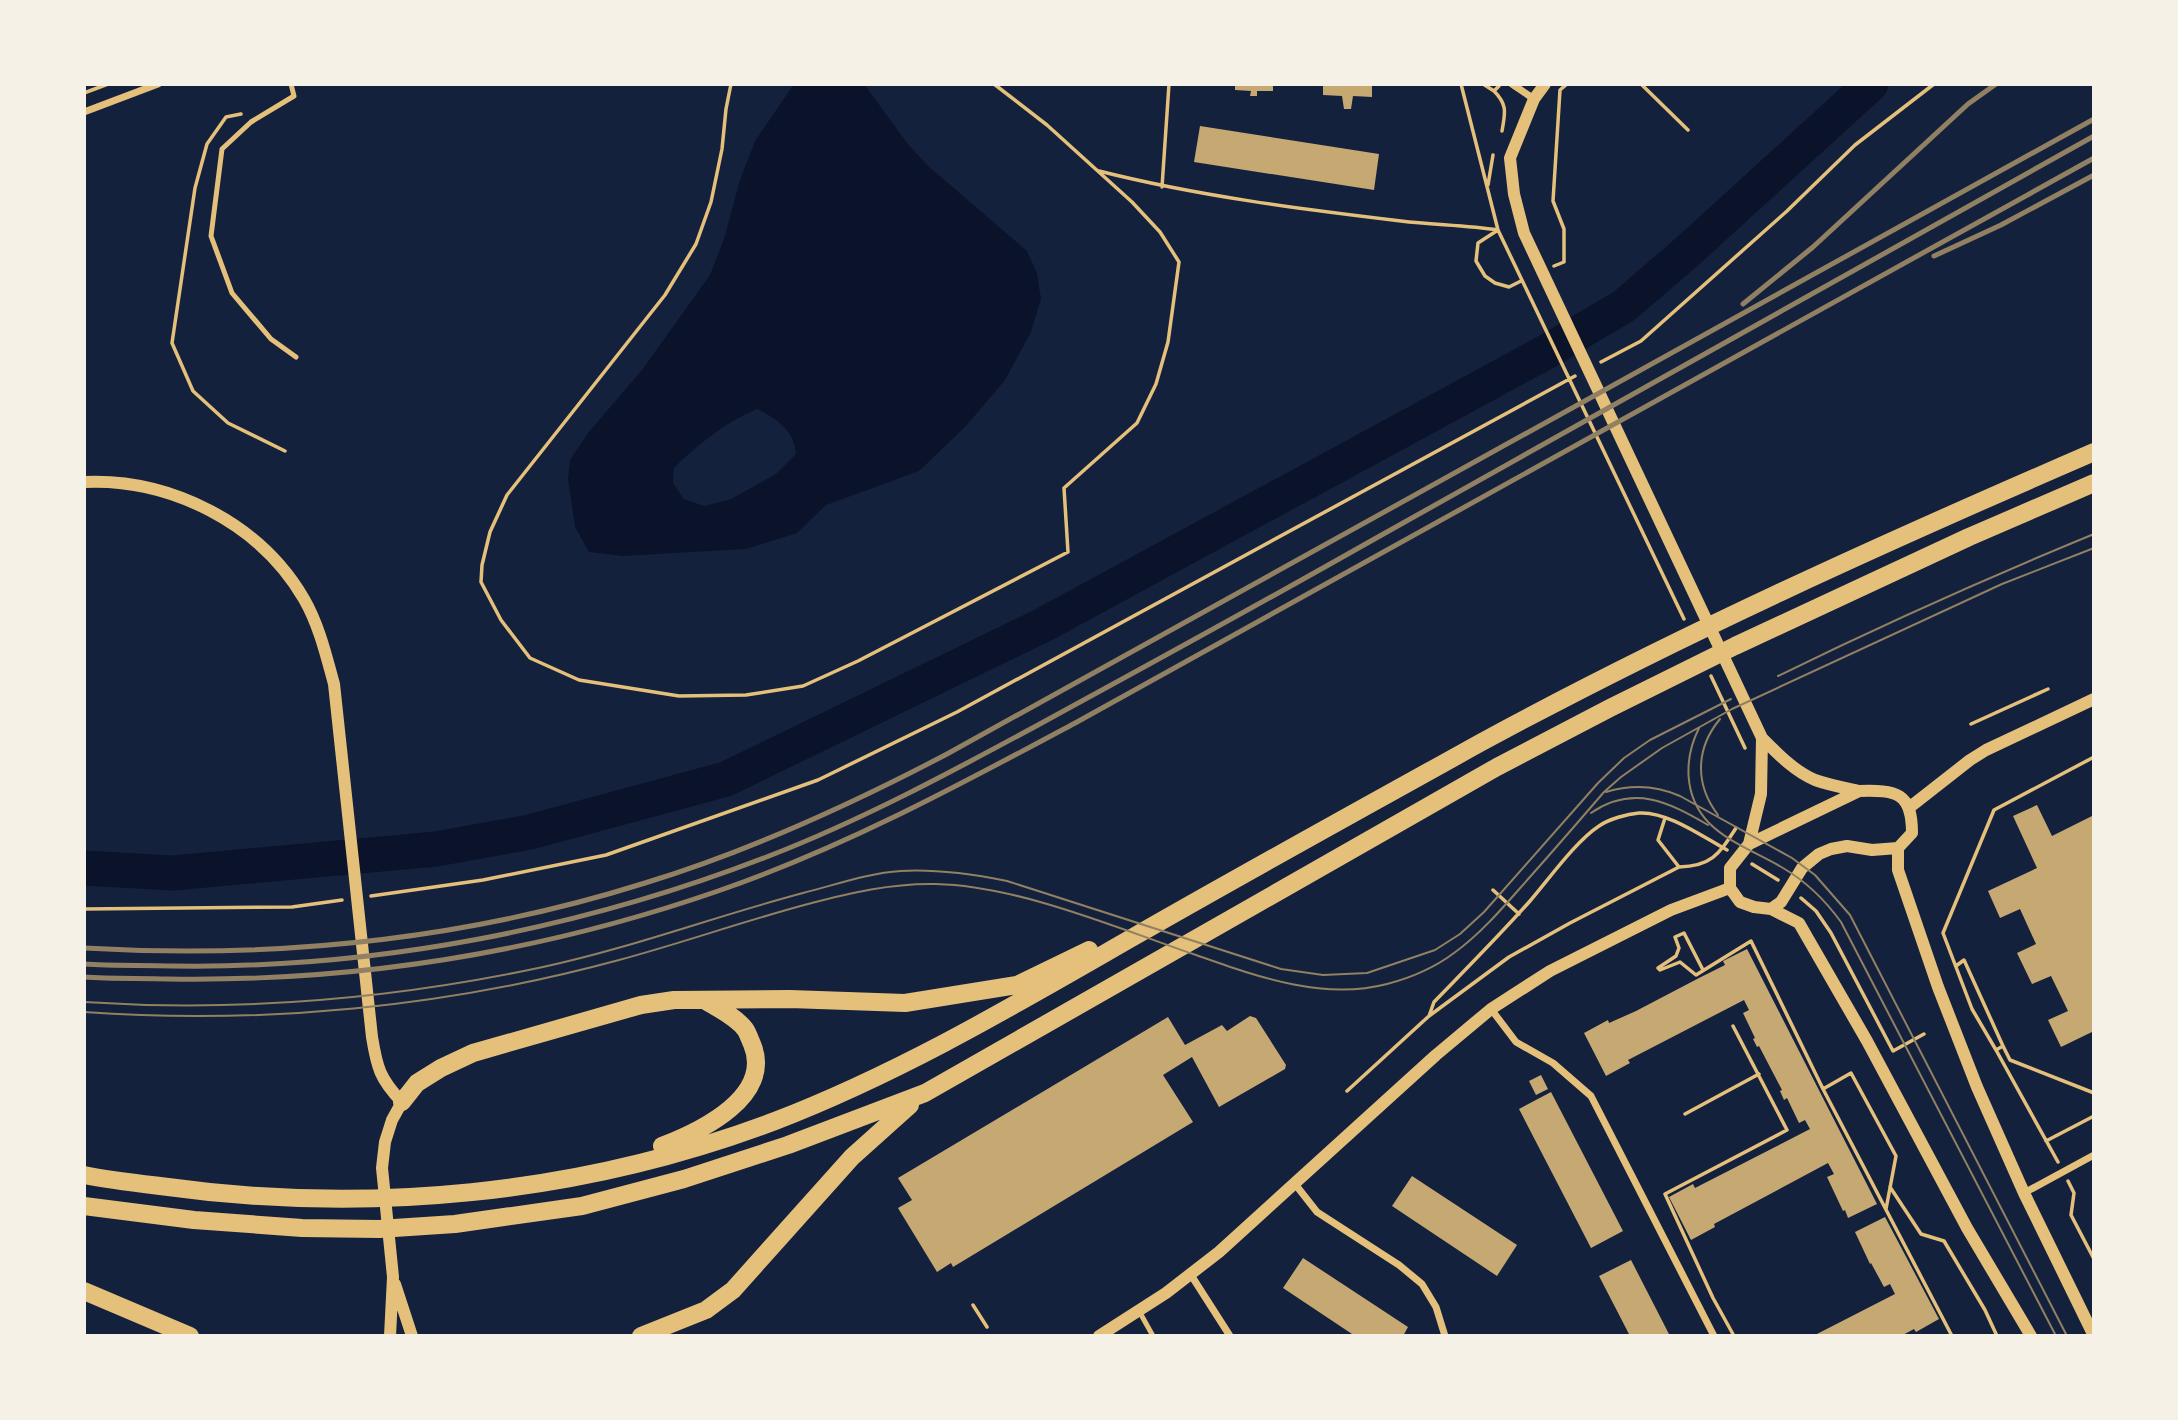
<svg xmlns="http://www.w3.org/2000/svg" width="2178" height="1420" viewBox="0 0 2178 1420" font-family="'Exo 2',sans-serif">
<style>
.water{fill:#0b132b;fill-rule:evenodd}
.lines{fill:none;stroke-linecap:round;stroke-linejoin:round}
.river{stroke:#0b132b;stroke-width:35}
.building{fill:#c6a872}
.path{stroke:#e5c07b;stroke-width:3.5}
.service{stroke:#e5c07b;stroke-width:5}
.minor{stroke:#e5c07b;stroke-width:7}
.tertiary{stroke:#e5c07b;stroke-width:12}
.trunk{stroke:#e5c07b;stroke-width:18}
.tram{stroke:#918062;stroke-width:2}
.rail{stroke:#918062;stroke-width:5}
</style>
<rect width="100%" height="100%" fill="#14213d"/>
<path class="water" d="M794,84H864L907,143L927,165L1027,251L1037,273L1041,299L1031,332L1005,380L966,426L919,471L826,505L797,533L746,549L623,556L589,552L575,527L568,479L570,460L588,433L642,370L710,275L725,236L739,183L755,141ZM757,409C777,419 794,430 796,454L776,474L731,499L704,506L684,499L673,483L674,468C698,444 726,422 757,409Z"/>
<g class="lines">
<path class="river" d="M84,868L173,873L436,849L530,832L726,779L1043,625L1546,352L1624,306L1689,250L1871,84"/>
</g>
<path class="building" d="M1235,84H1273V91H1257V96H1250L1251,91L1235,90Z
M1323,84H1372V97L1353,96L1351,109H1344L1342,96L1323,95Z
M1200,126L1379,154L1374,190L1194,162Z
M2037,805L2052,836L2094,815V1031L2061,1047L2048,1020L2068,1011L2051,976L2032,984L2017,953L2036,944L2020,909L2000,918L1988,891L2037,868L2013,816Z
M1747,949L1877,1204L1848,1218L1845,1210L1843,1211L1827,1177L1834,1174L1828,1163L1714,1224L1715,1227L1691,1240L1669,1197L1693,1184L1695,1188L1810,1129L1805,1120L1799,1123L1787,1098L1784,1100L1780,1091L1782,1090L1759,1046L1757,1047L1753,1039L1755,1038L1743,1013L1749,1010L1744,1000L1628,1060L1630,1063L1606,1076L1584,1033L1608,1020L1609,1023L1636,1011L1699,978L1725,965L1723,961Z
M1250,1016L1256,1018L1286,1065L1285,1069L1219,1107L1192,1057L1163,1075L1193,1122L953,1267L951,1263L937,1272L898,1208L912,1200L898,1178L1168,1017L1185,1045L1222,1025L1227,1031Z
M1541,1075L1548,1089L1536,1095L1529,1081Z
M1551,1092L1623,1231L1591,1248L1519,1109Z
M1412,1176L1517,1245L1497,1276L1392,1206Z
M1885,1217L1939,1319L1916,1332L1914,1329L1901,1336H1813L1895,1294L1890,1284L1884,1287L1871,1263L1870,1264L1855,1232Z
M1303,1258L1408,1327L1403,1336H1355L1283,1288Z
M1631,1260L1670,1336H1630L1599,1276Z"/>
<g class="lines">
<path class="path" d="M731,84L726,109L722,149L711,202L696,244L665,295L507,495L490,532L482,565L481,582L501,620L530,658L579,680L679,696L746,695L803,686L858,661L1068,552L1064,488L1137,423L1156,384L1168,342L1179,262L1160,232L1132,202L1047,125L994,84
M1461,84L1498,230L1684,619
M1483,84L1494,91
M1641,84L1688,130
M1499,86L1494,91C1508,105 1505,113 1502,131
M84,93L108,84
M241,114L226,117L207,144L195,188L172,343L193,391L228,423L285,451
M1099,171C1198,196 1300,209 1401,221C1434,225 1466,225 1498,230
M1488,185L1493,155
M1162,187L1169,84
M1498,230L1478,243L1476,261L1485,276L1495,283L1509,287L1521,281
M1554,266L1564,262V229L1553,201L1560,90L1567,84
M1601,362L1641,341L1787,211L1855,145L1934,84
M1711,676L1745,748
M1971,724L2048,689
M1665,818L1658,840L1679,867
M1727,850C1703,837 1667,811 1639,813C1627,814 1609,819 1599,826C1576,841 1549,879 1530,901C1499,936 1466,969 1434,1002L1429,1016L1509,957L1570,923L1679,867C1712,866 1719,854 1736,828
M1752,864L1778,880
M1493,890L1519,914
M371,896L483,880L606,855L818,780L957,712L1575,376
M1801,898L1816,911L1831,933L1893,1051L1924,1034
M84,909L292,907L342,900
M1956,966L1964,960L2003,1046L1996,1050L2058,1162
M1703,970L1684,933L1675,937L1679,948L1676,956L1658,968L1660,970L1680,962L1696,975L1751,941L1823,1089L1952,1336
M1733,1026L1787,1130L1665,1194L1713,1298L1734,1336
M2003,1046L2010,1060L2094,1093
M1996,1050L1972,1009L1943,933L1994,810L2094,757
M1823,1089L1851,1073L1896,1156L1886,1209
M1347,1091L1429,1016
M1685,1114L1759,1074
M2046,1141L2094,1116
M2068,1181L2074,1193L2071,1215L2094,1259
M1890,1187L1921,1234L1944,1241L1985,1310L1997,1336
M973,1305L987,1327"/>
<path class="service" d="M291,84L294,96L251,122L222,149L211,236L232,293L271,339L296,357
M1139,1311L1153,1336"/>
<path class="minor" d="M1512,84L1534,99
M84,112L158,84
M1491,1009L1516,1042L1553,1063L1591,1096L1714,1336
M1295,1184L1317,1212L1399,1265L1422,1284L1436,1307L1445,1336
M2024,1193L2094,1155
M1191,1275L1230,1336"/>
<path class="tertiary" d="M1545,84L1534,99L1510,158L1514,194L1524,233L1762,738C1778,754 1794,771 1815,780C1829,785 1845,788 1859,791
M84,482C170,478 260,523 304,599C319,625 326,655 334,684L372,1037C377,1068 380,1079 402,1102L392,1120L385,1142L382,1168L393,1277L390,1336
M1859,791C1896,790 1912,792 1912,833L1898,848L1872,850L1847,846L1831,849L1819,854L1802,868L1781,902L1771,909L1754,907L1740,902L1730,888V868L1749,844Z
M1910,807L1970,760L1986,750L2094,699
M1749,844L1761,794L1762,738
M1898,848V870L1938,987L1977,1087L2024,1193L2094,1336
M1771,909L1799,923L1867,1041L1967,1228L2031,1336
M395,1284L412,1336
M1099,1336L1166,1293L1219,1252L1436,1055L1491,1009L1550,971L1671,910L1730,888"/>
<path class="trunk" d="M402,1102L417,1083L441,1068L473,1053L641,1005L674,1000L790,999L905,1003L1017,985L1089,950
M662,1146C701,1131 774,1096 752,1044C750,1040 748,1033 745,1029C736,1017 719,1009 706,1001
M84,1175C109,1180 135,1183 160,1186C367,1215 579,1195 775,1121C902,1072 1018,1003 1135,936C1250,870 1365,807 1480,743C1679,635 1886,542 2094,452
M84,1206L194,1220L302,1228L379,1229L455,1224L582,1206L684,1179L788,1145L925,1093L1497,767L1610,708L1735,646L1969,537L2094,483
M84,1291L190,1336
M641,1336L706,1310L733,1290L852,1157L910,1105"/>
<path class="tram" d="M1778,676C1882,625 1987,578 2094,534
M1699,728C1684,758 1683,796 1709,823C1729,843 1758,853 1783,868C1807,882 1825,900 1841,922L2056,1336
M1606,792C1632,784 1655,785 1680,796L1792,858L1815,875L1850,915L2067,1336
M1591,813C1633,784 1669,802 1708,825
M1718,815C1695,785 1695,749 1720,719
M84,1002C237,1012 393,999 543,967C631,948 716,916 803,893C835,885 868,873 901,871C937,869 972,874 1007,881L1281,969L1323,975L1367,973L1435,950L1460,934L1484,912L1598,783L1624,758L1650,740L1731,699
M84,1012C263,1025 446,1007 619,960C682,943 744,921 808,904C850,893 891,883 936,884C1019,886 1117,928 1196,955C1256,976 1322,1001 1387,984C1410,978 1434,968 1454,953C1482,933 1506,904 1529,878C1554,850 1579,821 1604,792L1621,777L1662,748L1732,709L2002,584L2094,548"/>
<path class="rail" d="M1934,256L2001,225L2094,175
M1743,304L1813,247L1968,104L1996,84
M84,948C273,959 464,940 645,883C750,851 850,805 947,754L2094,119
M84,964C113,966 143,965 173,966C375,969 581,929 769,856C862,820 951,772 1038,725C1152,663 1265,601 1378,537C1617,404 1855,269 2094,136
M84,977C112,979 140,978 168,979C355,982 542,952 718,891C843,848 961,784 1077,722L2094,158"/>
</g>
<rect width="2178" height="1420" fill="none" stroke="#f6f1e7" stroke-width="172"/>
</svg>
